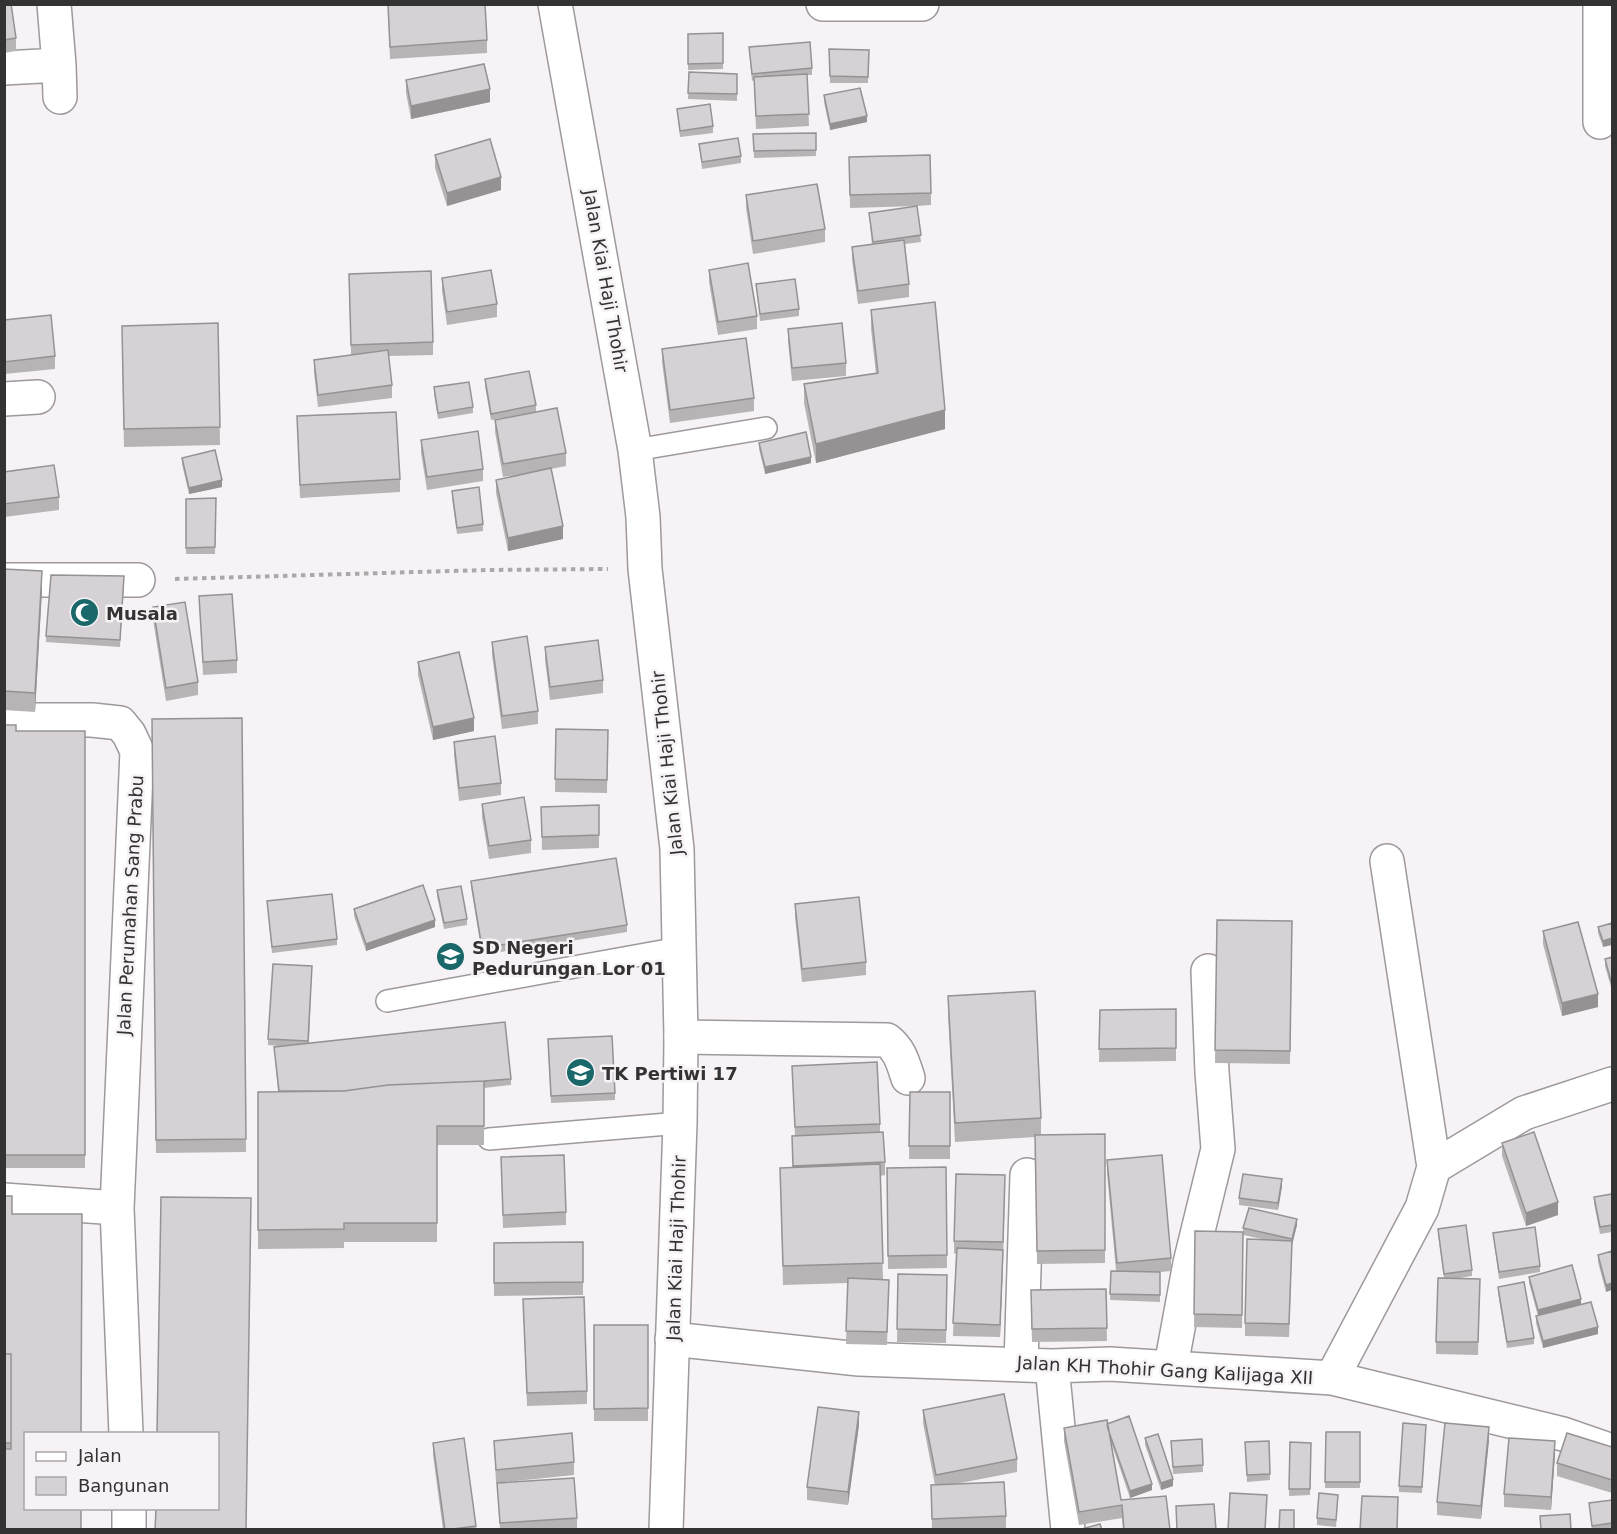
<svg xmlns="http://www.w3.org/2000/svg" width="1617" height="1534" viewBox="0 0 1617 1534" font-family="'DejaVu Sans',sans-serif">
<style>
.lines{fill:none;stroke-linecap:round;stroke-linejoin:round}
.lane-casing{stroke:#9d999d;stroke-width:24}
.street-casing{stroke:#9d999d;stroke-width:36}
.secondary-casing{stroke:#9d999d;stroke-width:36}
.path{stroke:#aba8aa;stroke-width:4;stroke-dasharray:4.5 4.5;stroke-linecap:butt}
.lane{stroke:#fff;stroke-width:21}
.street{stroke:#fff;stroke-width:33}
.secondary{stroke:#fff;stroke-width:33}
.wall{fill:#b7b4b6}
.shaded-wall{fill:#959294}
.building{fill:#d5d1d4;stroke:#959294;stroke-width:1.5}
.labels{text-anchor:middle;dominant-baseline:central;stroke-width:5;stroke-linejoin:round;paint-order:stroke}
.street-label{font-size:18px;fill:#343334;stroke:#f6f2f5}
.poi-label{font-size:18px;font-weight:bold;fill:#343334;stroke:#f6f2f5;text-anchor:start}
</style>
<rect width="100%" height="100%" fill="#f6f2f5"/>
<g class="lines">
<defs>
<path id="lane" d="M635,450L766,428
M387,1001L679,948
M489,1139L680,1123"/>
<path id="street" d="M823,4H922
M1600,4V122
M59,65L60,97
M4,68L59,65L54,4
M4,399L38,397
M4,580H138
M4,720H92L120,723L129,734L137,751L117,1208L126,1434
M681,1037L887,1040C900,1050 903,1063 908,1078
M1434,1167L1524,1113L1612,1084
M4,1200L117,1208
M672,1339L859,1359L1052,1366L1110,1364L1332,1378L1563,1434L1612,1451
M1021,1363L1027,1175
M1052,1366L1068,1530
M1171,1366L1190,1263L1218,1149L1212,1072L1208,971
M1332,1378L1422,1208L1434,1167L1387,861
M129,1508V1530"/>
<path id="secondary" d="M555,4L635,450L643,517L645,569L677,849L681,1037L680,1123L666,1530"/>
</defs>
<use href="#lane" class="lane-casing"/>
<use href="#street" class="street-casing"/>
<use href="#secondary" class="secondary-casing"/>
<path class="path" d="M175,579L486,570L608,569"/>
<use href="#lane" class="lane"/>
<use href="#street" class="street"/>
<use href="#secondary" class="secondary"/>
</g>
<path class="wall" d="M4,4L16,38V51L4,53Z
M388,5L487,40V53L390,59Z
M723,33V69L688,70V34Z
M749,47L812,68V75H807L809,126L756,129L754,80L752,81Z
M829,49L869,50L868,83H830Z
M689,72L737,74V101L688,99Z
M406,80L490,102L411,119L406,93Z
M824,95L867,122L830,130L824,102Z
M677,109L713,126V133L680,137Z
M816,133V156L754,158L753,134Z
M699,144L741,156V163L702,169Z
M435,155L501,190L447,206L435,168Z
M849,157L931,193V205L917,206L921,242L905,244L909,284V297L858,304L852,260V247L872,245L869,213L917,206L850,208Z
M746,195L825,229V242L753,254L746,208Z
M709,270L757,316V329L718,335L709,282Z
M442,278L497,304V317L447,325L442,291Z
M756,284L799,309V316L760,321Z
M349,287L433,342V355L388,356L392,385V398L318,407L314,373V360L351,355Z
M871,310L945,429L816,463L804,403V384L876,374L871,329Z
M4,320L55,356V369L4,374Z
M218,323L220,445L124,447L122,345Z
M788,329L846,363V376L792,381L788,341Z
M662,349L754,398V411L670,423L662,362Z
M485,379L536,405V412L491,420L485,386Z
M434,387L473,407V413L438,419L434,394Z
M297,416L400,479V492L300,498Z
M495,420L566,453V466L551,469L563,539L508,551L496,493V480L532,472L503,477L495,432Z
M421,440L483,469V481L427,490L421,453Z
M759,443L811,463L765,474L759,449Z
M182,458L222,487L189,494L182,464Z
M4,472L59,497V510L4,517Z
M452,491L483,524V531L457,534L452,498Z
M216,498L215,554H186V499Z
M4,569L42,590L35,712L4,710Z
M124,583L120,647L46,642V636Z
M199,596L237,660V673L203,675Z
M153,607L198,682V695L166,701L153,620Z
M492,642L538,711V724L502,729L492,655Z
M545,647L603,680V693L550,700L545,660Z
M418,662L474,731L433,740L418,675Z
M242,718L246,1152L156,1153L152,719Z
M4,725L16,731H85V1168H4Z
M556,729L608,730L607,793L555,792Z
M454,742L501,783V795L459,801L454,755Z
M482,804L531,840V853L489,859L482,817Z
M541,807L599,835V848L542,850Z
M471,881L627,925V932L482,955L471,887Z
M437,890L467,919V925L444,929L437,896Z
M267,901L337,939V945L272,953Z
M795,904L866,962V975L802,982L795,917Z
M354,909L435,927L366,951L354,916Z
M1217,920L1292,921L1290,1064L1215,1063Z
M1612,923L1603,947L1598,933V927Z
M1543,931L1598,1007L1562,1016L1543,944Z
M1612,957L1611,987L1605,966V959Z
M312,966L309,1043L511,1079V1085L484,1088V1145H437V1242H344V1248L258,1249V1092L278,1091L274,1047L280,1046L268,1045V1039Z
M948,996L1041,1118V1135L1105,1134V1263L1037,1264L1035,1137L955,1142L948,1015Z
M1176,1009V1061L1099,1062L1100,1010Z
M548,1046L615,1093V1100L551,1103Z
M792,1066L880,1124V1132L885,1162V1175L880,1176L883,1279L889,1280L887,1345L846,1344L848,1283L783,1285L780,1168H793L792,1136H795Z
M910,1092H950V1159H909Z
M1502,1143L1558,1215L1526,1226L1502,1156Z
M501,1157L566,1212V1225L503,1228Z
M1107,1160L1171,1258V1271L1160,1272V1302L1110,1300L1111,1271H1116L1107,1173Z
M946,1167L947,1268L888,1269L887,1168Z
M1282,1186L1278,1210L1239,1205V1198Z
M1005,1188L1003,1262L1000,1337L953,1336L956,1254L954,1253V1241Z
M1612,1194V1232L1600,1234L1594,1203V1197Z
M4,1196L12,1214L81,1530H4Z
M1297,1225L1292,1245L1289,1337L1245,1336V1323L1267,1240L1243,1235V1228Z
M1438,1229L1472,1270V1276L1460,1278L1480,1279L1478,1355L1436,1354V1342L1444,1278L1438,1235Z
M1195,1231L1243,1232L1242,1328L1194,1327Z
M1493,1233L1540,1266V1272L1499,1279Z
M583,1242V1295L494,1296V1243Z
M1612,1251L1606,1292L1598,1262V1255Z
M898,1274L947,1288L946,1343L897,1342Z
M1529,1277L1581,1305L1598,1334L1543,1348L1536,1323V1316H1538L1529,1283Z
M1498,1287L1534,1338V1344L1507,1348L1498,1293Z
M1106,1289L1107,1341L1032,1342L1031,1303Z
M523,1299L587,1391V1404L527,1406Z
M1611,1322H1612V1340L1611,1335Z
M594,1325H648V1421H594Z
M923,1410L1017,1459V1472L955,1484L1006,1516V1529L932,1530L931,1485H935L923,1423Z
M1107,1424L1152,1490L1130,1498L1111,1442L1121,1500L1170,1530H1123L1122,1518L1079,1525L1064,1441V1428Z
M859,1425L848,1505L807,1500V1487Z
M1426,1431L1422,1493L1399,1492V1486Z
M1326,1432H1360V1488H1325Z
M1145,1438L1173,1486L1161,1490L1145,1445Z
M1202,1439L1203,1472L1173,1474L1171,1441Z
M1489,1440L1481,1519L1437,1515V1502Z
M494,1441L574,1462V1475L496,1483Z
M1269,1441L1270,1480L1247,1482L1245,1442Z
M1290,1442L1311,1443L1310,1495L1289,1496Z
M433,1443L476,1526V1530H443L433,1455Z
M1612,1447V1493L1557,1476V1463Z
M1555,1454L1551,1510L1504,1507V1494Z
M497,1483L577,1518V1530H500Z
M1612,1500V1530H1592L1589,1503Z
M1338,1501L1336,1527L1317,1525V1518Z"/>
<path class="shaded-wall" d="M490,89V102L411,119V106Z
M867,116V122L830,130V124Z
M501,177V190L447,206V193Z
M945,410V429L816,463V444Z
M811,457V463L765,474V467Z
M222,480V487L189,494V488Z
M563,526V539L508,551V538Z
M42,571V590L35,712V693Z
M474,718V731L433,740V727Z
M435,920V927L366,951V944Z
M1612,938V945L1603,947V941Z
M1598,994V1007L1562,1016V1003Z
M1282,1179V1186L1278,1210V1203Z
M1558,1202V1215L1526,1226V1213Z
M1297,1219V1225L1292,1245L1289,1337L1292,1239Z
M1003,1250V1262L1000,1337V1325Z
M1612,1283V1290L1606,1292V1285Z
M1581,1299V1305L1538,1316V1310Z
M1598,1327V1334L1543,1348V1341Z
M859,1412V1425L848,1505V1492Z
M1489,1427V1440L1481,1519V1506Z
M1555,1441V1454L1551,1510V1497Z
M1173,1479V1486L1161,1490V1483Z
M1152,1484V1490L1130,1498V1491Z"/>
<path class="building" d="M4,4H11L16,38L4,40Z
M399,4H485L487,40L390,47L388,5Z
M723,33V63L688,64V34Z
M810,42L812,68L752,74L749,47Z
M829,49L869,50L868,77L830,76Z
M484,64L490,89L411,106L406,80Z
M689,72L737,74V94L688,93Z
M807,74L809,114L756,116L754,77Z
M860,88L867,116L830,124L824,95Z
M710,104L713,126L680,131L677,109Z
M816,133V150L754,151L753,134Z
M738,138L741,156L702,162L699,144Z
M490,139L501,177L447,193L435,155Z
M930,155L931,193L850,195L849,157Z
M817,184L825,229L753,241L746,195Z
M917,206L921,235L873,242L869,213Z
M904,240L909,284L858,291L852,247Z
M748,263L757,316L718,322L709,270Z
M491,270L497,304L447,312L442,278Z
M431,271L433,342L351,345L349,274Z
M795,279L799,309L760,314L756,284Z
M935,302L945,410L816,444L804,384L878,373L871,310Z
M51,315L55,356L4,362V320Z
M218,323L220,427L124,429L122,326Z
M842,323L846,363L792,368L788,329Z
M746,338L754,398L670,410L662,349Z
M388,350L392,385L318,395L314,360Z
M529,371L536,405L491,414L485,379Z
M469,382L473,407L438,413L434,387Z
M557,408L566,453L503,464L495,420Z
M396,412L400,479L300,485L297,416Z
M478,431L483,469L427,477L421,440Z
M806,432L811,457L765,467L759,443Z
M215,450L222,480L189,488L182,458Z
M54,465L59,497L4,504V472Z
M551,468L563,526L508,538L496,480Z
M479,487L483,524L457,528L452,491Z
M216,498L215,547L186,548V499Z
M4,569L42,571L35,693L4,691Z
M51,575L124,576L120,640L46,636Z
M232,594L237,660L203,662L199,596Z
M185,602L198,682L166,688L153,607Z
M527,636L538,711L502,716L492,642Z
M598,640L603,680L550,687L545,647Z
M459,652L474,718L433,727L418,662Z
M242,718L246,1139L156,1140L152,719Z
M4,725H16V731H85V1155H4Z
M556,729L608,730L607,780L555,779Z
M495,736L501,783L459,788L454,742Z
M524,797L531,840L489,846L482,804Z
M599,805V835L542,837L541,807Z
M616,858L627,925L482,948L471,881Z
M423,885L435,920L366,944L354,909Z
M461,886L467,919L444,923L437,890Z
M332,894L337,939L272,947L267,901Z
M859,897L866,962L802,969L795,904Z
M1217,920L1292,921L1290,1051L1215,1050Z
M1578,922L1598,994L1562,1003L1543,931Z
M1612,923V938L1603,941L1598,927Z
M1612,957V980L1611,981L1605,959Z
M273,964L312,966L308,1041L268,1039Z
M1035,991L1041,1118L955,1123L948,996Z
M1176,1009V1048L1099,1049L1100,1010Z
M505,1022L511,1079L484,1081L388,1085L344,1091H279L274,1047Z
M612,1036L615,1093L551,1096L548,1039Z
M877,1062L880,1124L795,1127L792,1066Z
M484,1081V1126H437V1223H344V1229L258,1230V1092L344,1091L388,1085Z
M910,1092H950V1146H909Z
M883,1132L885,1162L793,1166L792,1136Z
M1534,1132L1558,1202L1526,1213L1502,1143Z
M1105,1134V1250L1037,1251L1035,1135Z
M564,1155L566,1212L503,1215L501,1157Z
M1162,1155L1171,1258L1117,1263L1107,1160Z
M880,1164L883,1263L783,1266L780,1168Z
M946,1167L947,1255L888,1256L887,1168Z
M956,1174L1005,1175L1003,1242L954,1241Z
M1243,1174L1282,1179L1278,1203L1239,1198Z
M1612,1194V1225L1600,1227L1594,1197Z
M4,1196H12V1214H82L81,1434H26V1509H81V1530H4V1449H11V1354H4Z
M161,1197L251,1198L246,1530H155L156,1509H218V1434H157Z
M1249,1208L1297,1219L1292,1239L1243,1228Z
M1466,1225L1472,1270L1444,1274L1438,1229Z
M1535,1227L1540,1266L1499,1272L1493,1233Z
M1195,1231L1243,1232L1242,1315L1194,1314Z
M1247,1239L1292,1241L1289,1324L1245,1323Z
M583,1242V1282L494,1283V1243Z
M957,1248L1003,1250L1000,1325L953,1323Z
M1612,1251V1283L1606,1285L1598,1255Z
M1572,1265L1581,1299L1538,1310L1529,1277Z
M1111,1271L1160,1272V1295L1110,1294Z
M898,1274L947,1275L946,1330L897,1329Z
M848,1278L889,1280L887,1332L846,1331Z
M1438,1278L1480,1279L1478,1342H1436Z
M1524,1282L1534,1338L1507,1342L1498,1287Z
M1106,1289L1107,1328L1032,1329L1031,1290Z
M584,1297L587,1391L527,1393L523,1299Z
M1591,1302L1598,1327L1543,1341L1536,1316Z
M594,1325H648V1408L594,1409Z
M4,1354H11V1443H4Z
M1004,1394L1017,1459L936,1475L923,1410Z
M818,1407L859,1412L848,1492L807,1487Z
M1129,1416L1152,1484L1130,1491L1108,1429L1107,1424Z
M1107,1420L1121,1500L1166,1496L1170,1530H1124L1122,1505L1079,1512L1064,1428Z
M1403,1423L1426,1425L1422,1487L1399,1486Z
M1445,1423L1489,1427L1481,1506L1437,1502Z
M1326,1432H1360V1482H1325Z
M572,1433L574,1462L496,1470L494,1441Z
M1567,1433L1612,1447V1480L1557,1463Z
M1158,1434L1173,1479L1161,1483L1145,1438Z
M464,1438L476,1526L445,1530L433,1443Z
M1509,1438L1555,1441L1551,1497L1504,1494Z
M1202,1439L1203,1465L1173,1467L1171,1441Z
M1269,1441L1270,1474L1247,1475L1245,1442Z
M1290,1442L1311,1443L1310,1489H1289Z
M574,1478L577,1518L500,1523L497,1483Z
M1004,1482L1006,1516L932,1519L931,1485Z
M1230,1493L1267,1495L1265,1530H1228Z
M1319,1493L1338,1495L1336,1520L1317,1518Z
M1362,1496L1398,1497L1397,1530H1360Z
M1612,1500V1523L1592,1526L1589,1503Z
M1214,1504L1216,1530H1177L1176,1506Z
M1280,1510H1294V1530H1279Z
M1570,1514L1571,1530H1541L1540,1516Z
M1100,1524L1102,1530H1078Z"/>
<defs>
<symbol id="mosque-disc" viewBox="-11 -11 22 22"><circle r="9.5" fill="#1a6869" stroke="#f6f2f5"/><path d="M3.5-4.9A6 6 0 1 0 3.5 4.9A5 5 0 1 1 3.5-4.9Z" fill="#fff"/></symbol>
<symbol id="school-disc" viewBox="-11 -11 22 22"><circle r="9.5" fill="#1a6869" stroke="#f6f2f5"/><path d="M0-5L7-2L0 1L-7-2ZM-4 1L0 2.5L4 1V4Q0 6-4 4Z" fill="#fff"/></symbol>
</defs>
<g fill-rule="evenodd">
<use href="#mosque-disc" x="68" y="596" width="33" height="33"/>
<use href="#school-disc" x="434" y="940" width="33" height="33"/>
<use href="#school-disc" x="564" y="1056" width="33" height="33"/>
</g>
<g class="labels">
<g class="street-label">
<text transform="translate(606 281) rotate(80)">Jalan Kiai Haji Thohir</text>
<text transform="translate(667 763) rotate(-96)">Jalan Kiai Haji Thohir</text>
<text transform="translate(130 905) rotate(-87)">Jalan Perumahan Sang Prabu</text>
<text transform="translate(676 1248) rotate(-88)">Jalan Kiai Haji Thohir</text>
<text transform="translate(1165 1370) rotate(3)">Jalan KH Thohir Gang Kalijaga XII</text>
</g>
<g class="poi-label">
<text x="106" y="613">Musala</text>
<text x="472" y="947">SD Negeri<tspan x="472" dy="21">Pedurungan Lor 01</tspan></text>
<text x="602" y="1073">TK Pertiwi 17</text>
</g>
</g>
<rect width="1617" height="1534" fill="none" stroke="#343334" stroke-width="12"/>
<rect x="24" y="1432" width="195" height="78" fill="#f6f2f5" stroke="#a8a6a8" stroke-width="1.5"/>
<rect x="36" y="1452" width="30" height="9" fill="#ffffff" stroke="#a8a6a8" stroke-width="1.5"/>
<text x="78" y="1462" font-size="18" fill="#343334">Jalan</text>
<rect x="36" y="1477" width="30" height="18" fill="#d5d1d4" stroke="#a8a6a8" stroke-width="1.5"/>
<text x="78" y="1492" font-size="18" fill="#343334">Bangunan</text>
</svg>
